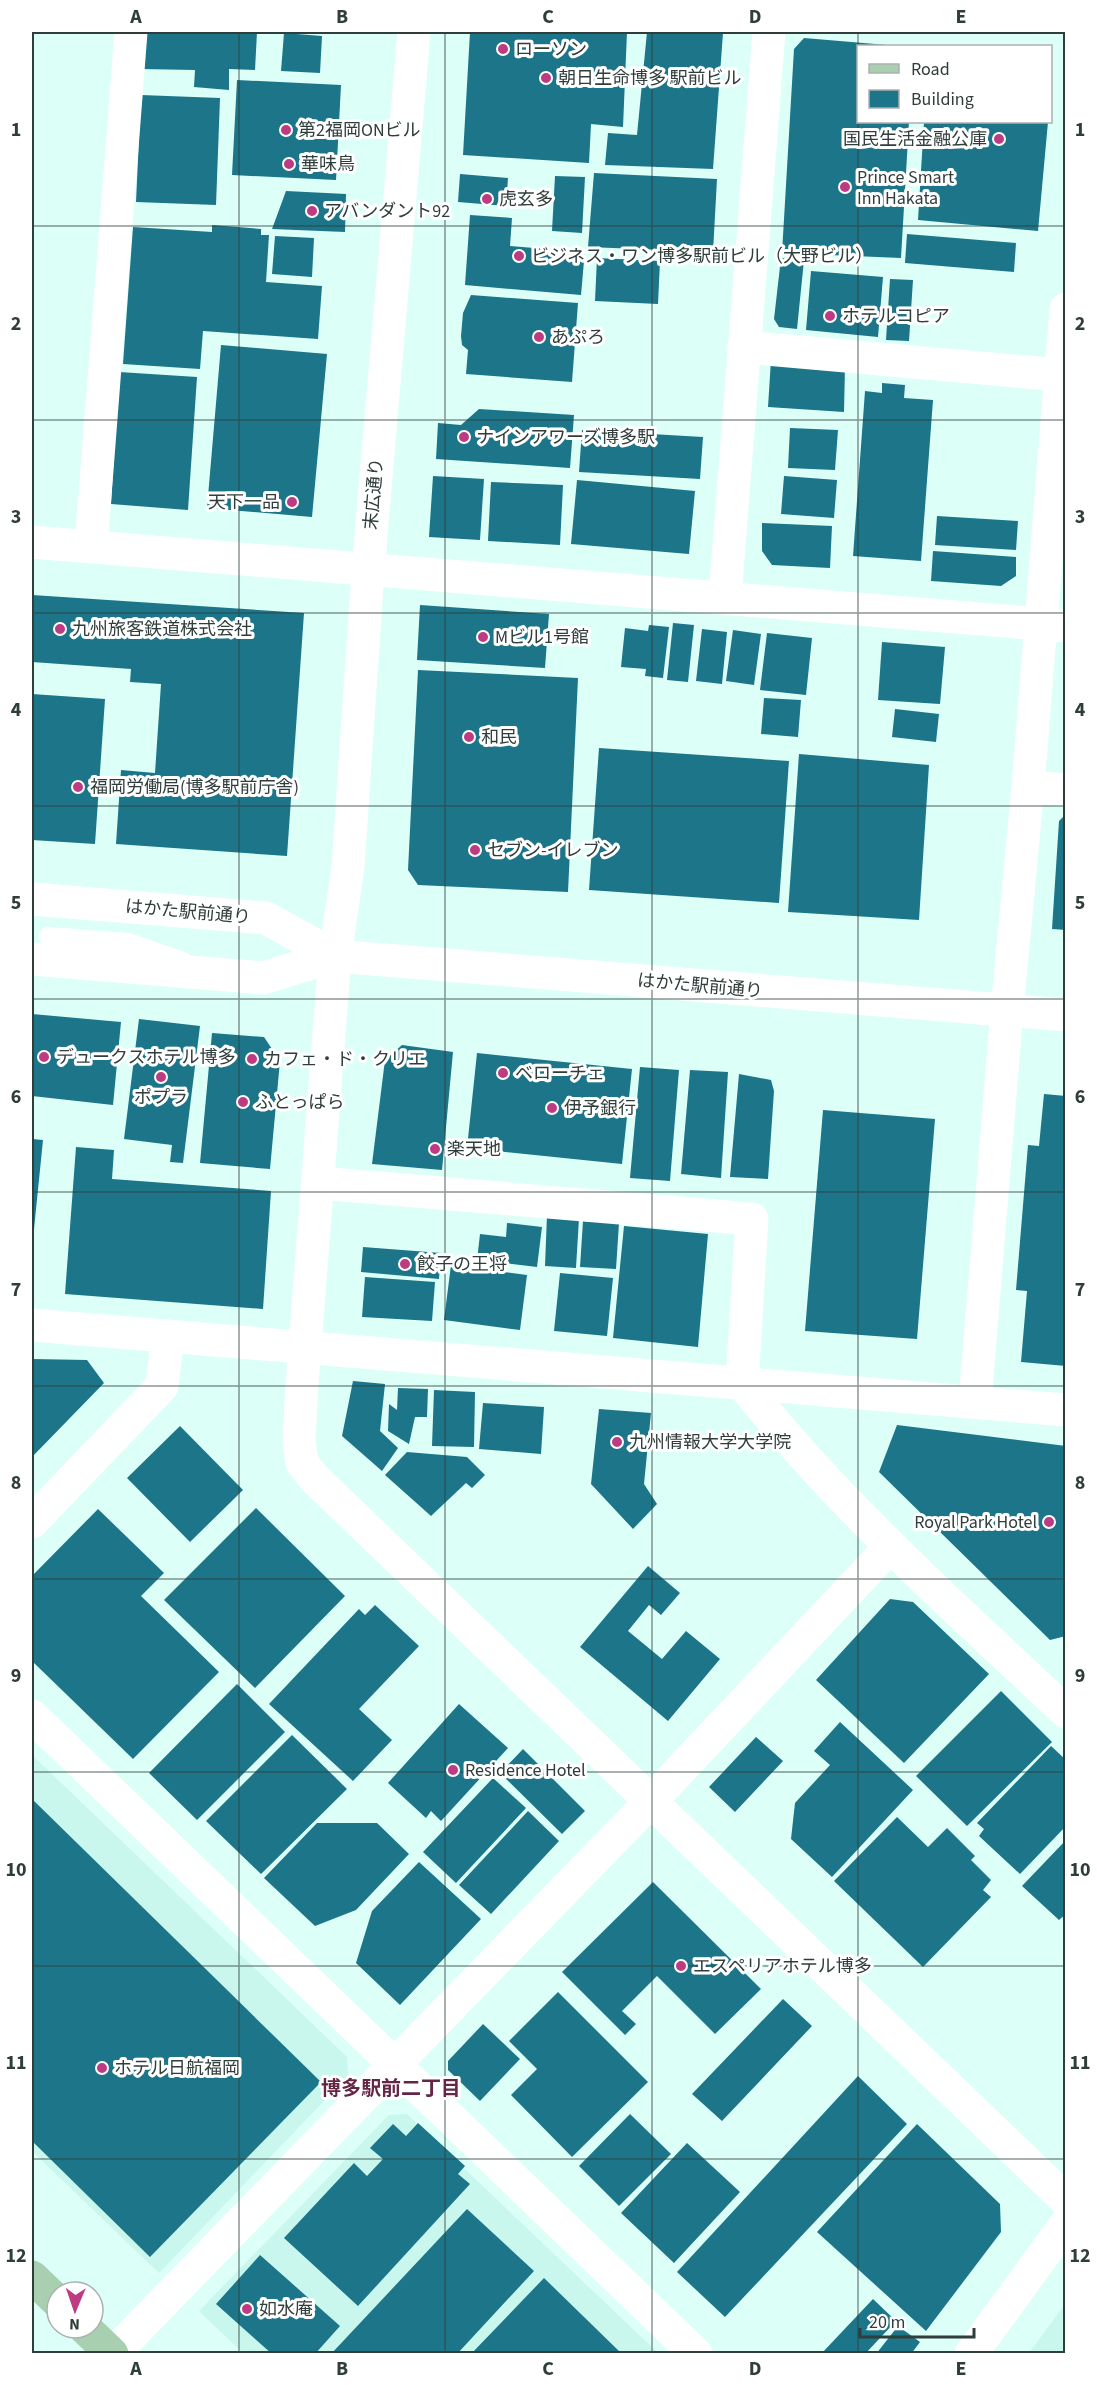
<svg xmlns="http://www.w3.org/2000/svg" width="1097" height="2385" viewBox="0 0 1097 2385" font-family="'Source Sans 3','Noto Sans JP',sans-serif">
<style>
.built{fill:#c9f6ed}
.building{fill:#1c7588}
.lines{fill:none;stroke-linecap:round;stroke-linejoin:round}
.service{stroke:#fff;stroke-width:18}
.minor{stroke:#fff;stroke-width:33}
.tertiary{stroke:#fff;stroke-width:33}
.primary{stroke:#a8d0b0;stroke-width:33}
.grid{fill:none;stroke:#2f3d3b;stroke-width:1.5;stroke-opacity:0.55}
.poi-dot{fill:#bd3b83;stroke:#fff;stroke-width:2}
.labels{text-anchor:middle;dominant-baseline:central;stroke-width:6;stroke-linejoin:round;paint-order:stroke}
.poi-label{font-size:18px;fill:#2f3d3b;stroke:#fff;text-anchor:start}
.street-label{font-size:18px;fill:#2f3d3b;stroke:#fff}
.neighbourhood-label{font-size:20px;font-weight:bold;fill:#642546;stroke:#fff}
.neatline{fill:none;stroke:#2f3d3b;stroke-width:2}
.grid-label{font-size:20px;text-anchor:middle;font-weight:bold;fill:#2f3d3b}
</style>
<rect width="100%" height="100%" fill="#dcfff8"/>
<path class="built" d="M32,1755L347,2057L348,2076L159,2273L32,2151Z
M407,2114L658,2353H243L199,2311L389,2115Z
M1065,2304V2353H1029Z"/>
<path class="building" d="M142,32H257L255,70L229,69V90L194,87L195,70L140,69Z
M470,32H627L623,127L591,124L589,163L463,155Z
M647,32L723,33L713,169L605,165L608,133L637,135Z
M284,33L322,36L320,73L281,71Z
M804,38L887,45L858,46V122H909L901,258L782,253L794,49Z
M237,80L341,85L336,180L232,175Z
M141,95L220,98L216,205L136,202Z
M924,122H1048L1038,231L918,220Z
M594,173L717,179L713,252L588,247Z
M460,174L508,178L506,206L458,202Z
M555,176L585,177L582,233L552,231Z
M286,191L346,194L345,232L272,229Z
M470,215L512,218L510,246L571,251L570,261H584L581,295L465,285Z
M212,225L261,229V235H269L266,282L322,286L318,339L203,331L200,369L123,364L133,227L212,232Z
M907,234L1016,243L1014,272L905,263Z
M275,236L314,238L312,277L272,274Z
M597,258L660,261L658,304L595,301Z
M781,258L804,260L797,329L779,327L774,319Z
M811,271L883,277L878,337L806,330Z
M890,279L913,280L909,341L886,340Z
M471,295L578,303L572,382L466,374L468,350L462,345L461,336L463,313Z
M221,345L327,354L312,517L207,508Z
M771,360L845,366L844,412L768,407Z
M119,372L197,377L188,510L111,504Z
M882,383L905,385L904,398L933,400L921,561L853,556L865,391L882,393Z
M479,409L574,415L570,468L436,459L438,423L461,425Z
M790,428L838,430L835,470L788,468Z
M582,430L703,437L700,479L579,472Z
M433,476L484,479L480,540L429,537Z
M784,476L837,480L834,518L781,514Z
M577,480L695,491L689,554L571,544Z
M491,482L563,485L560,545L488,541Z
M937,516L1018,521L1016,550L935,545Z
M762,523L832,526L830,568L772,565L762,551Z
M933,551L1016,557V576L1001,586L931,581Z
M32,595L304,613L287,856L116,844L121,770L155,773L161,684L130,682L131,669L32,662Z
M420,605L549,614L545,668L417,660Z
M673,623L694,625L688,682L667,680Z
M649,625L669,627L663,678L645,676L646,669L621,667L625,628L648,631Z
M702,629L727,632L722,684L696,681Z
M733,630L761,634L754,685L726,681Z
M767,633L812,638L806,695L760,690Z
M882,642L945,647L940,704L878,700Z
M418,670L578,678L568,892L418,885L408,870Z
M32,694L105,699L95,844L32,840Z
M764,698L801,700L798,737L761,734Z
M895,709L939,714L936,742L892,737Z
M599,748L789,761L779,903L589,890Z
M799,754L929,765L919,920L788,912Z
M1066,814V930L1052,929L1059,821Z
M32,1014L121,1022L113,1105L32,1096Z
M139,1019L200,1026L183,1163L170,1162L172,1145L124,1139Z
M212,1033L264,1037L280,1061L270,1169L200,1163Z
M402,1045L453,1052L442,1170L372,1164L385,1060Z
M477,1053L632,1069L622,1164L467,1148Z
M640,1067L679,1070L670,1181L630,1178Z
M690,1070L728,1072L721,1178L681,1174Z
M739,1074L771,1080L774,1091L768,1179L730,1177Z
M1044,1094L1066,1096V1366L1021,1362L1027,1291L1016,1290L1028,1145L1039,1146Z
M823,1110L935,1119L917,1339L805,1331Z
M32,1139L43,1140L33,1239H32Z
M76,1147L114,1150L112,1179L271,1191L263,1309L65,1294Z
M547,1215L579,1218L576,1268L545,1266Z
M583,1221L619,1223L616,1269L580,1267Z
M507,1223L542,1227L537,1267L477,1260L480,1234L506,1237Z
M624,1226L708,1234L698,1347L613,1338Z
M363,1247L441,1253L439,1279L361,1272Z
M451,1265L527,1275L520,1330L444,1320Z
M560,1273L613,1278L607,1336L554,1331Z
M365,1277L435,1282L432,1321L362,1317Z
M32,1359L87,1360L104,1383L32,1457Z
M353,1381L385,1384L380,1431L398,1448L382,1471L342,1436Z
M398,1388L428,1389L427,1417H415L409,1444L388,1431L389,1404L397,1410Z
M434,1390L475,1392L474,1447L432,1446Z
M483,1403L544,1407L541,1454L479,1449Z
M599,1409L651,1413L644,1484L657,1504L633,1529L591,1484Z
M897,1425L1066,1446V1636L1050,1640L879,1472Z
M180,1426L243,1490L190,1542L127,1478Z
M407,1452L467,1457L485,1475L472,1488L466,1483L431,1516L385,1475Z
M256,1508L345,1596L255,1688L164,1600Z
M98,1509L164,1573L141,1596L219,1672L133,1759L32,1661V1576Z
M648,1566L680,1593L661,1615L649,1605L628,1631L662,1659L686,1631L720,1659L668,1721L580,1647Z
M890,1599L913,1602L989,1674L904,1763L816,1680Z
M375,1605L419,1646L359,1709L392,1740L353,1781L269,1704L359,1609L365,1615Z
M237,1684L285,1732L197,1820L149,1773Z
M1001,1691L1052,1742L967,1826L916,1776Z
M459,1704L508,1748L441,1821L431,1811L426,1818L388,1783Z
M840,1722L913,1790L832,1877L791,1839L795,1803L830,1765L814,1751Z
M292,1735L347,1789L261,1874L206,1821Z
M756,1737L783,1761L735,1812L709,1787Z
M1051,1746L1066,1760V1826L1020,1874L979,1836L984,1829L977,1823Z
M523,1749L585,1811L562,1834L500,1773Z
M493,1778L526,1808L456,1883L423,1852Z
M32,1799L321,2082L150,2257L32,2141Z
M528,1811L559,1841L491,1914L459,1885Z
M897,1817L928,1847L947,1828L975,1856L971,1860L991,1880L983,1890L991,1897L923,1967L834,1881Z
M317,1823H377L409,1854L356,1910L315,1926L264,1878Z
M1066,1840V1914L1059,1920L1022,1886Z
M419,1862L481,1919L400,2005L356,1963L372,1911Z
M653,1882L761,1989L715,2034L657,1976L622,2011L636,2024L625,2035L562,1972Z
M558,1992L648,2082L572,2157L511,2095L537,2069L509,2041Z
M783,1999L812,2026L722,2121L692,2094Z
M483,2024L520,2059L480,2101L448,2070V2061Z
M858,2076L907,2124L725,2317L677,2272Z
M630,2114L671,2154L619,2206L579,2166Z
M418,2123L465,2166L458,2174L470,2184L358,2306L284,2238L354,2163L367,2176L383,2159L370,2148L393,2124L406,2136Z
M917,2124L1000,2204L1001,2232L926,2331L817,2232Z
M687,2143L740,2192L674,2263L621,2213Z
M467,2209L534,2271L457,2354H331Z
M260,2255L340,2326L315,2354H272L216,2304Z
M544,2278L622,2354H471Z
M873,2299L896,2321L865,2354H821Z
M898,2326L920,2342L911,2354H876Z"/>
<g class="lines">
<path class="service" d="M48,936L129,942L183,961"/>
<path class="minor" d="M744,347L1060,375
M32,542C376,572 721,598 1066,626
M91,547L131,32
M1028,787L1066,790
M32,899L266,918L335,956
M32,959L263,978L335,956
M319,1183L752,1219L742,1383C838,1504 953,1606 1066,1712
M32,1325L1066,1410
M975,1402L1007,1010L1028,787L1066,309
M32,1522L162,1386L168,1336
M32,1716L696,2354
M113,2354L650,1802L890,1547"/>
<path class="tertiary" d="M414,32L368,571L348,867L335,956L302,1385L299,1440L302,1463L314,1478L1066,2200
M725,597L769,32
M335,956L1066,1015
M971,2354L1066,2224"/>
<path class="primary" d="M32,2277L57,2301
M85,2328L112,2354"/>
</g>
<path class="grid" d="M239,32V2354M445,32V2354M652,32V2354M858,32V2354M32,226H1066M32,420H1066M32,613H1066M32,806H1066M32,999H1066M32,1192H1066M32,1386H1066M32,1579H1066M32,1772H1066M32,1966H1066M32,2159H1066"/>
<g class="poi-dot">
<circle cx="503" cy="49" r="6"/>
<circle cx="546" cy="78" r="6"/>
<circle cx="286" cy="130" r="6"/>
<circle cx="999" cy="139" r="6"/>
<circle cx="289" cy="164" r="6"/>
<circle cx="845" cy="187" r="6"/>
<circle cx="487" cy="199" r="6"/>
<circle cx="312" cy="211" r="6"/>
<circle cx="519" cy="256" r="6"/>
<circle cx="830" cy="316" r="6"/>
<circle cx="539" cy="337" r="6"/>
<circle cx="464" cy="437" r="6"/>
<circle cx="292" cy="502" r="6"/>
<circle cx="60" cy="629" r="6"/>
<circle cx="483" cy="637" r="6"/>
<circle cx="469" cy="737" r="6"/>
<circle cx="78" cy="787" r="6"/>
<circle cx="475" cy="850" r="6"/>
<circle cx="44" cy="1057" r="6"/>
<circle cx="252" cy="1059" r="6"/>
<circle cx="503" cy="1073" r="6"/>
<circle cx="161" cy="1077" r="6"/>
<circle cx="243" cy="1102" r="6"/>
<circle cx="552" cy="1108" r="6"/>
<circle cx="435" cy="1149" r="6"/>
<circle cx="405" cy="1264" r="6"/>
<circle cx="617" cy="1442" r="6"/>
<circle cx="1049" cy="1522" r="6"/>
<circle cx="453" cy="1770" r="6"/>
<circle cx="681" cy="1966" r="6"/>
<circle cx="102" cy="2068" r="6"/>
<circle cx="247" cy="2309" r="6"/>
</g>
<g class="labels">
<g class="poi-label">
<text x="515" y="49">ローソン</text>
<text x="558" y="78">朝日生命博多 駅前ビル</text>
<text x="298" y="130">第2福岡ONビル</text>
<text x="987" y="139" text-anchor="end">国民生活金融公庫</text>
<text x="301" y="164">華味鳥</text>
<text x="857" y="177">Prince Smart<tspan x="857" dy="21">Inn Hakata</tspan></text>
<text x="499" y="199">虎玄多</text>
<text x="324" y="211">アバンダント92</text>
<text x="531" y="256">ビジネス・ワン博多駅前ビル（大野ビル）</text>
<text x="842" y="316">ホテルコピア</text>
<text x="551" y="337">あぷろ</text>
<text x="476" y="437">ナインアワーズ博多駅</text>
<text x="280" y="502" text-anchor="end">天下一品</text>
<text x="72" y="629">九州旅客鉄道株式会社</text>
<text x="495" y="637">Mビル1号館</text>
<text x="481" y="737">和民</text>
<text x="90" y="787">福岡労働局(博多駅前庁舎)</text>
<text x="487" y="850">セブン-イレブン</text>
<text x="56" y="1057">デュークスホテル博多</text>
<text x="264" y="1059">カフェ・ド・クリエ</text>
<text x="515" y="1073">ベローチェ</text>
<text x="161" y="1097" text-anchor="middle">ポプラ</text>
<text x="255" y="1102">ふとっぱら</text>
<text x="564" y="1108">伊予銀行</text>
<text x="447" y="1149">楽天地</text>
<text x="417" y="1264">餃子の王将</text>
<text x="629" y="1442">九州情報大学大学院</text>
<text x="1037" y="1522" text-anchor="end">Royal Park Hotel</text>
<text x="465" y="1770">Residence Hotel</text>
<text x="693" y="1966">エスペリアホテル博多</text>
<text x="114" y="2068">ホテル日航福岡</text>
<text x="259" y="2309">如水庵</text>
</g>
<g class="street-label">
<text transform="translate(374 494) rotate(-85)">末広通り</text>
<text transform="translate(188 912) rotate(5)">はかた駅前通り</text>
<text transform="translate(700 986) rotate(5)">はかた駅前通り</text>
</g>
<g class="neighbourhood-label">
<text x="391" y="2089">博多駅前二丁目</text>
</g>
</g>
<rect width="1097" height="2385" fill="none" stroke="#ffffff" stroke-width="66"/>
<rect x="857" y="45" width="195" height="78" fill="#ffffff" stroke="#acb1b1" stroke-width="1.5"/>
<rect x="869" y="64" width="30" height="9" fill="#a8d0b0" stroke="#acb1b1" stroke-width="1.5"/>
<text x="911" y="75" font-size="18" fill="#2f3d3b">Road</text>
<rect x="869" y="90" width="30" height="18" fill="#1c7588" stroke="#acb1b1" stroke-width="1.5"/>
<text x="911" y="105" font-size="18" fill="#2f3d3b">Building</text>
<g transform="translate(75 2310) rotate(182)"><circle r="28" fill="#ffffff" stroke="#acb1b1" stroke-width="1.5"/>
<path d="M0-4.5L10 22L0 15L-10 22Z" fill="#bd3b83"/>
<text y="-9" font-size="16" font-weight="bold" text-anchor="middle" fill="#2f3d3b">N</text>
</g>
<path d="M860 2328v9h114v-9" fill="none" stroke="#2f3d3b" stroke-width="3"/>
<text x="869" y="2328" font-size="18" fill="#2f3d3b" stroke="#ffffff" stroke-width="4.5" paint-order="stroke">20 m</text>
<rect x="33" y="33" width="1031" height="2319" class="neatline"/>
<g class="grid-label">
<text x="136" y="23">A</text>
<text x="342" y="23">B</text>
<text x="548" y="23">C</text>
<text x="755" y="23">D</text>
<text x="961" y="23">E</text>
<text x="16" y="136">1</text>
<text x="1080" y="136">1</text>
<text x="16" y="330">2</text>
<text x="1080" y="330">2</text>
<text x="16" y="523">3</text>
<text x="1080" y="523">3</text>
<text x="16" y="716">4</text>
<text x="1080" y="716">4</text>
<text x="16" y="909">5</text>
<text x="1080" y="909">5</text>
<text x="16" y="1103">6</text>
<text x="1080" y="1103">6</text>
<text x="16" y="1296">7</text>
<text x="1080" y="1296">7</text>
<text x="16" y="1489">8</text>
<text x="1080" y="1489">8</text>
<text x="16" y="1682">9</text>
<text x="1080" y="1682">9</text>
<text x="16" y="1876">10</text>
<text x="1080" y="1876">10</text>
<text x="16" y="2069">11</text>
<text x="1080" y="2069">11</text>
<text x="16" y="2262">12</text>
<text x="1080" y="2262">12</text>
<text x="136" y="2375">A</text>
<text x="342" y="2375">B</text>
<text x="548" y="2375">C</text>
<text x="755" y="2375">D</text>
<text x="961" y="2375">E</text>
</g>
</svg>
